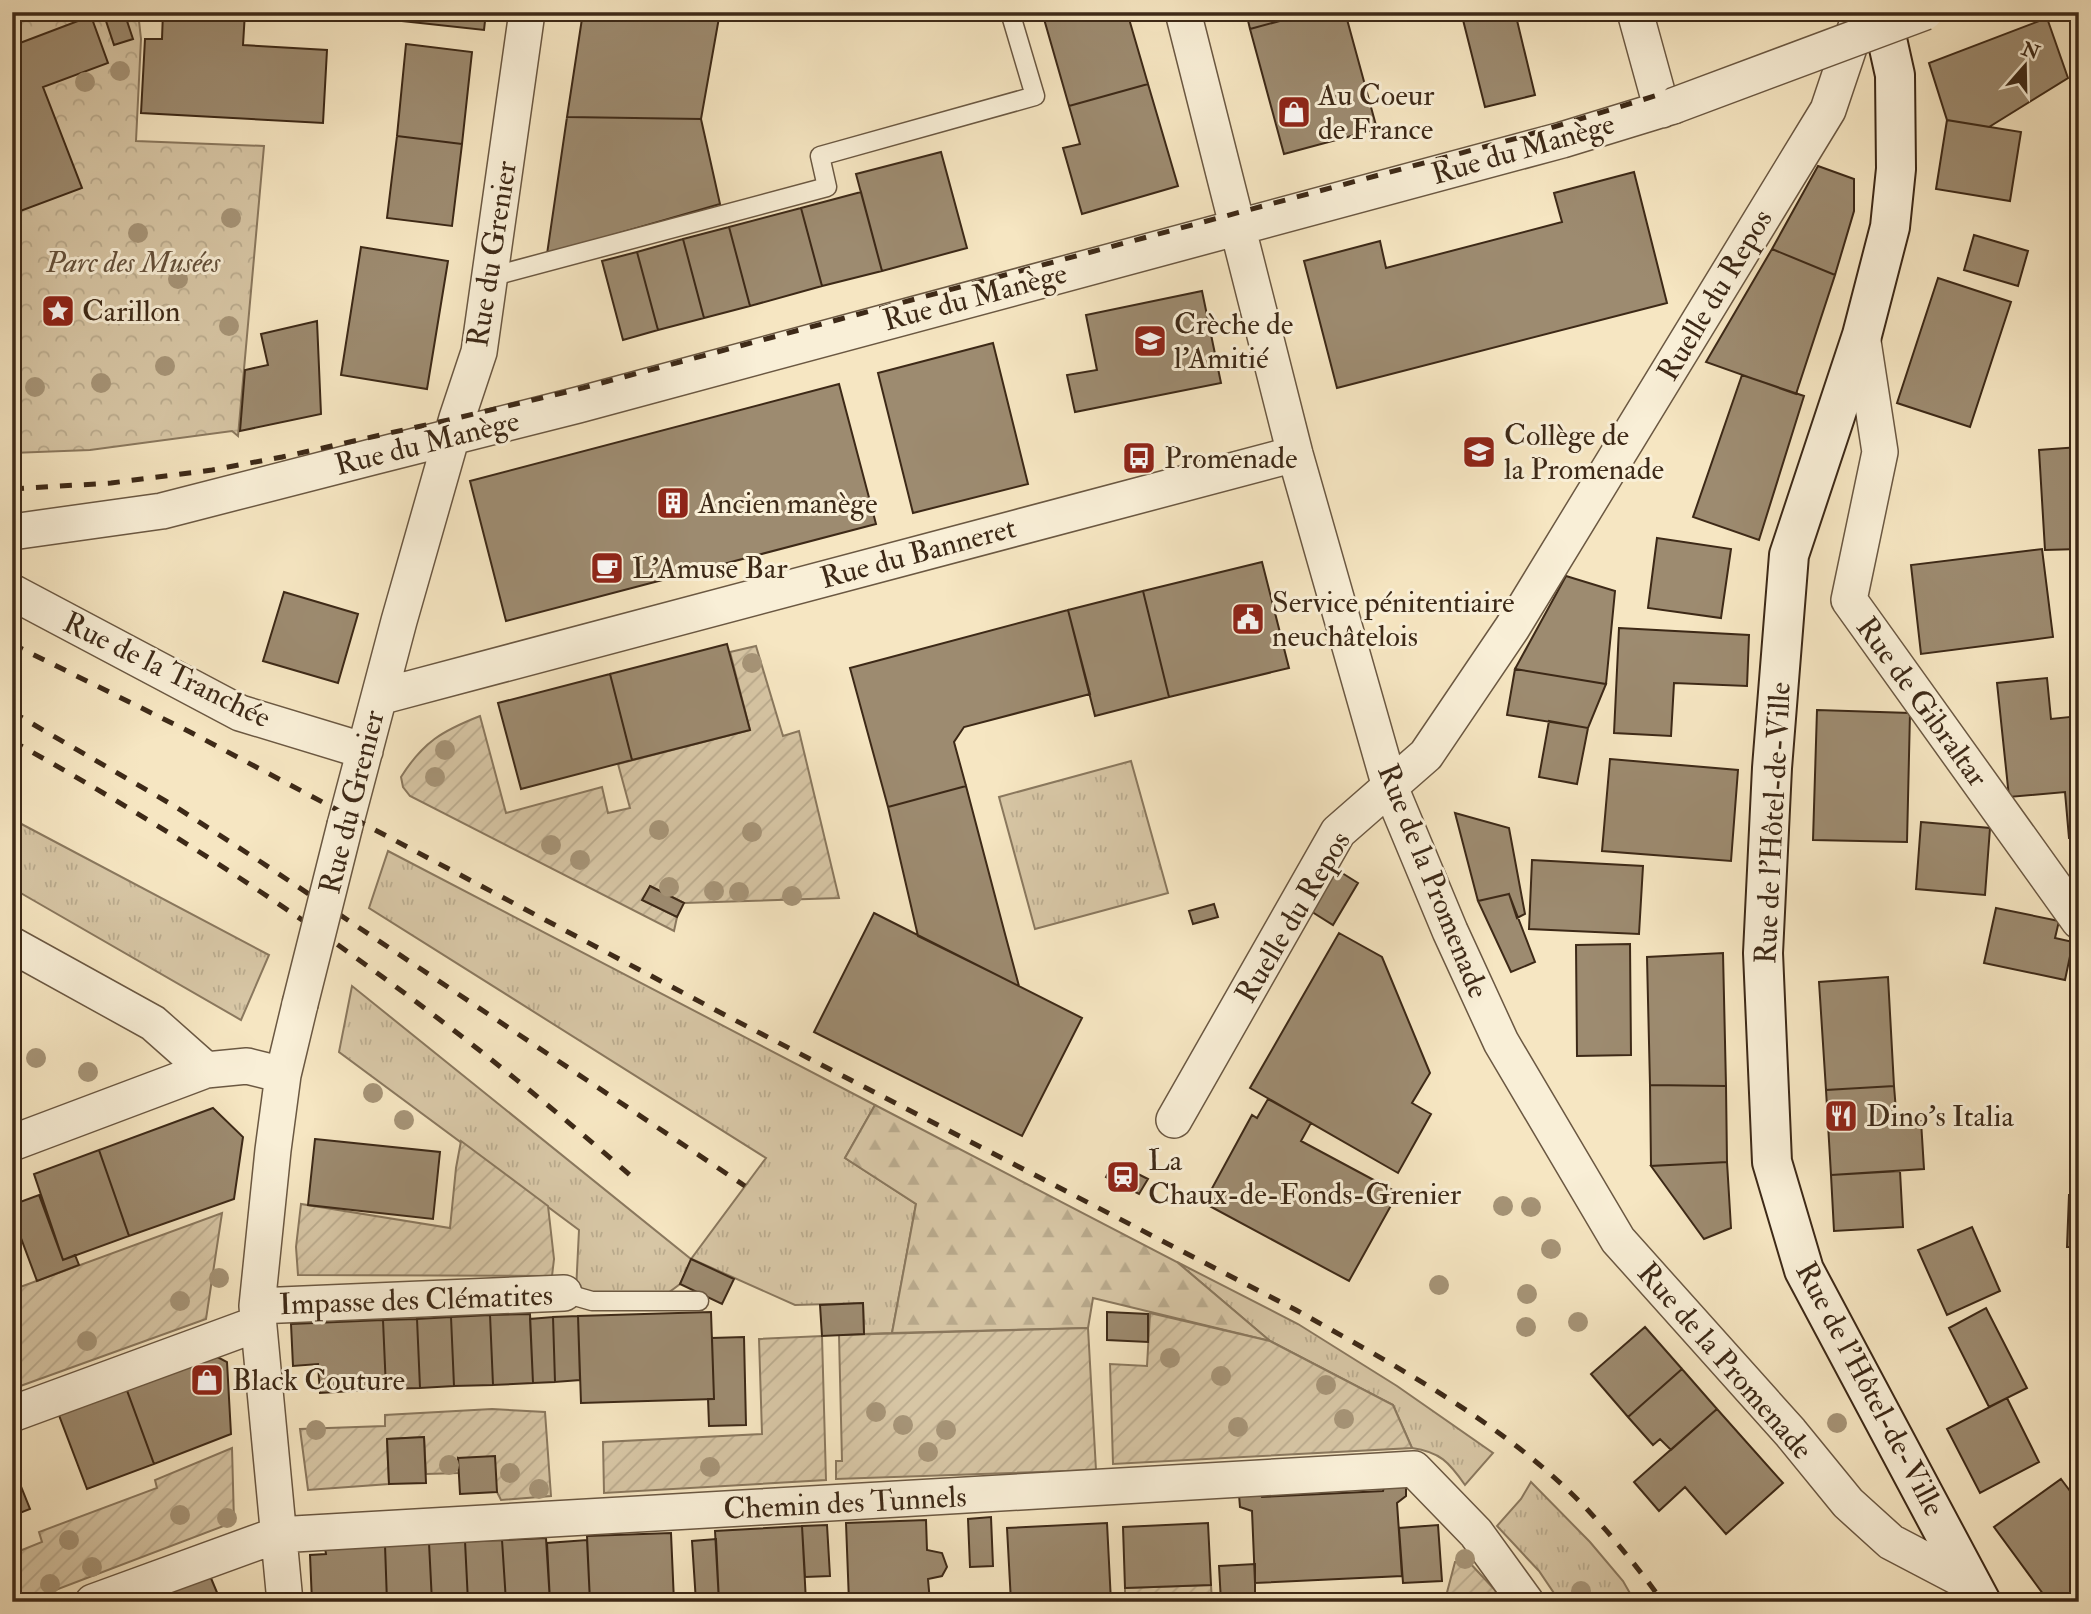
<svg xmlns="http://www.w3.org/2000/svg" width="2091" height="1614" viewBox="0 0 2091 1614" font-family="'IM FELL Double Pica',serif">
<style>
.grass{fill:url(#grass-tufts);stroke:#8a785e;stroke-width:2}
.forest{fill:url(#forest-firs);stroke:#8a785e;stroke-width:2}
.park{fill:url(#park-crowns);stroke:#8a785e;stroke-width:2}
.garden{fill:url(#garden-furrows);stroke:#8a785e;stroke-width:2}
.building{fill:#9d8b70;stroke:#3d2917;stroke-width:2}
.lines{fill:none;stroke-linecap:round;stroke-linejoin:round}
.service-casing{stroke:#6b5842;stroke-width:21}
.minor-casing{stroke:#6b5842;stroke-width:38}
.secondary-casing{stroke:#3d2917;stroke-width:42}
.service{stroke:#f9efd7;stroke-width:18}
.minor{stroke:#f9efd7;stroke-width:35}
.secondary{stroke:#f9efd7;stroke-width:38}
.rail{stroke:#3d2917;stroke-width:5;stroke-dasharray:12 12;stroke-linecap:butt}
.minor-bridge-casing{stroke:#6b5842;stroke-width:38;stroke-linecap:butt}
.minor-bridge{stroke:#f9efd7;stroke-width:35}
.tree{fill:#a69477}
.labels{text-anchor:middle;dominant-baseline:central;stroke-width:6;stroke-linejoin:round;paint-order:stroke}
.poi-label{font-size:30px;fill:#3d2917;stroke:#f9efd7;text-anchor:start}
.street-label{font-size:30px;fill:#3d2917;stroke:#f9efd7}
.park-label{font-size:30px;font-style:italic;fill:#64503a;stroke:#f9efd7}
</style>
<defs>
<pattern id="grass-tufts" width="24" height="20" patternUnits="userSpaceOnUse" patternTransform="scale(1.75)"><rect width="24" height="20" fill="#d7c6a5"/><path d="M3 7l-1-3M5 7V3M7 7l1-3M15 17l-1-3M17 17v-4M19 17l1-3" fill="none" stroke="#b9aa8d"/></pattern>
<pattern id="forest-firs" width="22" height="20" patternUnits="userSpaceOnUse" patternTransform="scale(1.75)"><rect width="22" height="20" fill="#d7c6a5"/><path d="M5 1l3.5 6h-7zM16 11l3.5 6h-7z" fill="#b9aa8d"/></pattern>
<pattern id="park-crowns" width="20" height="18" patternUnits="userSpaceOnUse" patternTransform="scale(1.75)"><rect width="20" height="18" fill="#d7c6a5"/><path d="M2 6a3 3 0 1 1 6 0M12 15a3 3 0 1 1 6 0" fill="none" stroke="#b9aa8d"/></pattern>
<pattern id="garden-furrows" width="10" height="10" patternUnits="userSpaceOnUse" patternTransform="scale(1.75)"><rect width="10" height="10" fill="#d7c6a5"/><path d="M-1 1l2-2M0 10L10 0M9 11l2-2" fill="none" stroke="#b9aa8d"/></pattern>
</defs>
<rect width="100%" height="100%" fill="#f6e6c2"/>
<filter id="stains"><feTurbulence type="fractalNoise" baseFrequency=".00286" numOctaves="4"/><feColorMatrix values="0 0 0 0 .2 0 0 0 0 .09 0 0 0 0 .02 0 0 0 .5 -.17"/></filter>
<radialGradient id="worn" r=".72"><stop offset=".6" stop-color="#630" stop-opacity="0"/><stop offset="1" stop-color="#630" stop-opacity=".3"/></radialGradient>
<path class="grass" d="M1131,761L1168,893L1035,929L999,797Z
M12,819L269,955L241,1020L12,888Z
M388,851L875,1105L845,1158L916,1204L892,1333L864,1334L863,1303L795,1305L692,1259L680,1284L664,1296L576,1291L579,1230L339,1052L352,986L691,1259L766,1158L369,908Z
M1177,1262L1298,1324L1397,1386L1493,1453L1465,1485C1449,1462 1440,1452 1412,1448L1393,1405L1270,1341Z
M1531,1482L1590,1542L1623,1581L1635,1602H1560L1539,1571L1497,1526L1521,1499Z"/>
<path class="forest" d="M875,1105L1177,1262L1270,1341L1093,1298L1088,1328L892,1333L916,1204L845,1158Z"/>
<path class="park" d="M12,12H138L141,39L136,141L264,146L238,436L232,431L90,450L12,453Z"/>
<path class="garden" d="M756,646L783,736L799,731L839,898L684,903L650,886L643,900L677,917L674,931L410,796L403,787L401,777C423,742 442,731 480,716L506,813L602,787L608,813L630,808L618,764L750,730L730,652Z
M461,1141L548,1206L554,1259L552,1276L298,1275L296,1247L301,1204L450,1228L456,1168Z
M222,1213L206,1319L12,1389V1290Z
M1150,1313L1270,1341L1393,1405L1412,1448L1113,1464L1110,1364L1147,1366Z
M1088,1328L1096,1470L836,1479V1461H842L839,1335Z
M822,1336L826,1480L604,1493L603,1442L762,1434L759,1339Z
M492,1409L545,1412L551,1496L501,1500L497,1492L458,1458L459,1473L426,1474L424,1437L387,1439L389,1484L308,1490L300,1429L385,1426V1415Z
M232,1448L234,1522L24,1602H12V1554L42,1542L39,1532L157,1488L155,1480Z
M1468,1561L1494,1589L1503,1602H1416L1445,1600L1455,1562Z
M1211,1585L1212,1602H1125V1588Z"/>
<path class="building" d="M103,12H124L133,39L114,45Z
M163,12H245L243,45L327,50L323,123L141,113L145,39H162Z
M376,12H486L484,30L375,18Z
M583,12H720L701,119L567,117Z
M1042,12H1127L1148,84L1069,106Z
M1246,12H1313L1250,29Z
M1313,12H1345L1377,129L1284,154L1250,29Z
M1461,12H1515L1535,95L1485,107Z
M91,16L108,63L43,87L82,188L15,213L12,206V46Z
M2047,18L2068,78L1989,127L1947,120L1929,63Z
M406,44L472,52L462,144L397,136Z
M1148,84L1178,186L1082,214L1063,148L1080,144L1069,106Z
M567,117L701,119L720,204L547,254Z
M1947,120L2021,132L2010,201L1936,189Z
M397,136L462,144L452,226L387,218Z
M941,152L967,248L882,271L856,174Z
M1818,166L1854,179V211L1835,275L1772,249Z
M1634,172L1667,303L1337,388L1304,261L1380,241L1386,268L1562,222L1554,193Z
M861,192L882,271L822,286L801,208Z
M801,208L822,286L750,306L729,227Z
M729,227L750,306L704,318L683,239Z
M1974,235L2028,251L2018,286L1964,270Z
M683,239L704,318L658,330L637,252Z
M361,247L448,261L427,389L341,375Z
M1772,249L1835,275L1796,394L1706,362Z
M637,252L658,330L623,340L602,261Z
M1938,278L2011,302L1970,427L1897,403Z
M1202,291L1221,383L1075,412L1067,375L1097,370L1086,315Z
M317,321L321,414L240,431L245,370L268,365L261,334Z
M993,343L1028,484L913,513L878,373Z
M1742,375L1804,396L1759,540L1693,517Z
M839,384L876,524L506,621L470,481Z
M2079,447V549L2045,550L2039,450Z
M1657,538L1731,549L1721,618L1648,608Z
M2042,549L2053,637L1921,654L1911,565Z
M1262,562L1289,668L1169,697L1143,591Z
M1566,576L1615,591L1606,684L1515,669Z
M1143,591L1169,697L1095,716L1068,610Z
M284,592L358,614L338,683L263,661Z
M1068,610L1090,694L964,727L954,742L966,786L888,807L850,668Z
M1619,628L1749,635L1747,686L1674,683L1671,736L1614,733Z
M727,644L750,730L632,760L610,674Z
M1515,669L1606,684L1588,728L1507,715Z
M610,674L632,760L521,789L498,703Z
M2047,678L2051,719L2079,716V837L2069,838L2065,792L2009,797L1997,683Z
M1817,710L1910,713L1907,842L1813,840Z
M1549,721L1588,728L1577,784L1539,777Z
M1610,759L1738,770L1731,861L1602,851Z
M966,786L1005,934L1019,986L918,936L888,807Z
M1455,813L1509,828L1525,914L1517,918L1509,894L1478,901Z
M1921,822L1990,828L1985,895L1916,889Z
M1532,860L1643,866L1639,934L1529,929Z
M1334,868L1358,883L1333,925L1309,910Z
M650,886L684,903L677,917L642,900Z
M1509,894L1535,962L1511,972L1478,901Z
M1214,904L1218,917L1193,924L1189,911Z
M1996,908L2059,921L2055,938L2073,942L2065,980L1984,963Z
M874,913L1082,1018L1022,1136L814,1032Z
M1339,933L1382,957L1430,1073L1412,1103L1431,1114L1398,1173L1250,1088Z
M1630,944L1631,1055L1577,1056L1576,945Z
M1723,953L1726,1086L1650,1085L1647,957Z
M1888,977L1894,1086L1826,1090L1819,982Z
M1650,1085L1726,1086L1727,1162L1651,1166Z
M1894,1086L1897,1123L1921,1121L1924,1169L1831,1175L1826,1090Z
M1268,1099L1311,1123L1301,1141L1398,1193L1349,1281L1204,1203L1252,1115L1257,1118Z
M213,1108L243,1137L234,1199L129,1236L99,1150Z
M315,1139L440,1152L433,1219L308,1205Z
M99,1150L129,1236L63,1260L34,1174Z
M1114,1162L1148,1179L1139,1194L1106,1177Z
M1727,1162L1731,1228L1704,1239L1651,1166Z
M1900,1171L1903,1227L1834,1231L1831,1175Z
M39,1195L63,1260L75,1255L79,1265L37,1281L12,1214V1205Z
M2069,1195H2079V1247H2067Z
M1972,1227L2000,1291L1947,1315L1918,1250Z
M691,1259L734,1279L722,1304L680,1284Z
M863,1303L864,1334L822,1336L820,1305Z
M1986,1308L2027,1388L1989,1407L1949,1328Z
M711,1312L714,1399L581,1403L578,1316Z
M1107,1312L1148,1314V1342L1107,1340Z
M530,1314L533,1383L493,1385L490,1315Z
M490,1315L493,1385L454,1386L451,1317Z
M578,1316L580,1380L555,1382L553,1317Z
M451,1317L454,1386L420,1388L417,1319Z
M553,1317L555,1382L533,1383L530,1319Z
M417,1319L420,1388L386,1389L383,1320Z
M383,1320L386,1389L320,1393L318,1364L293,1366L291,1324Z
M1645,1327L1682,1369L1628,1417L1591,1374Z
M744,1337L746,1425L709,1426L708,1399H714L712,1338Z
M208,1352L227,1362L231,1434L154,1464L125,1385Z
M1682,1369L1717,1409L1671,1450L1660,1439L1653,1445L1628,1417Z
M125,1385L154,1464L87,1489L57,1410Z
M2007,1398L2039,1462L1980,1493L1947,1429Z
M1717,1409L1783,1483L1726,1534L1685,1487L1659,1511L1634,1482Z
M424,1437L426,1483L389,1484L387,1439Z
M495,1456L497,1492L460,1494L458,1458Z
M12,1464L30,1509L12,1516Z
M2061,1479L2079,1503V1602H2049L1994,1527Z
M1406,1485V1496L1397,1503L1402,1576L1255,1583L1252,1511L1240,1507L1239,1495L1261,1493L1262,1497L1383,1491L1384,1487Z
M991,1517L993,1566L970,1567L968,1519Z
M926,1520L927,1550L942,1553L947,1567L942,1576L928,1579L930,1602H849L846,1523Z
M1107,1523L1111,1602H1011L1007,1528Z
M1208,1523L1211,1585L1125,1588L1123,1527Z
M827,1525L830,1576L805,1577L802,1526Z
M1438,1525L1442,1581L1403,1583L1399,1528Z
M802,1526L806,1602H719L715,1531Z
M671,1533L674,1602H590L587,1536Z
M546,1538L550,1602H506L502,1540Z
M716,1539L719,1602H696L692,1541Z
M502,1540L506,1602H468L465,1541Z
M587,1540L590,1602H550L547,1543Z
M465,1541L468,1602H432L429,1543Z
M429,1543L432,1602H387L385,1545Z
M385,1545L387,1602H312L310,1555L326,1554L325,1548Z
M1255,1564V1602H1221L1219,1566Z
M208,1571L221,1602H131Z"/>
<g class="lines">
<defs>
<path id="service" d="M490,277L827,187L820,156L1035,96L1010,12
M564,1293L592,1301H699"/>
<path id="minor" d="M1183,12L1295,454L1390,787L1450,931L1501,1042L1618,1240L1790,1432L1848,1503L1891,1542L1973,1585
M1635,12L1662,110
M1862,335L1880,452L1849,600L2079,921
M12,532L162,511L372,457L578,405L1562,140L1673,106
M12,592L240,713L365,751
M379,697L1295,454
M345,825L399,621L457,418L479,352L527,12
M12,945L153,1023L206,1070L247,1066L283,1075
M1174,1120L1338,832L1426,755L1512,628L1828,110L1861,12
M12,1143L206,1070
M257,1306L564,1293
M12,1414L257,1324
M93,1602L277,1535L1414,1469L1476,1533L1526,1602
M285,1602L257,1306L273,1150L283,1075L300,1004"/>
<path id="secondary" d="M1881,12L1895,75L1896,169L1890,227L1862,335L1789,555L1772,768L1763,953L1772,1162L1804,1270L1981,1602"/>
</defs>
<use href="#service" class="service-casing"/>
<use href="#minor" class="minor-casing"/>
<use href="#secondary" class="secondary-casing"/>
<use href="#service" class="service"/>
<use href="#minor" class="minor"/>
<use href="#secondary" class="secondary"/>
<path class="rail" d="M12,489L111,483L212,470L282,457L457,418L575,390L1521,137L1658,95L1881,12
M12,644L190,732L725,1015L1296,1310C1397,1367 1504,1423 1585,1507C1613,1537 1639,1569 1663,1602
M12,712L176,807L261,862L745,1186
M12,741C234,863 442,1010 632,1177"/>
<defs>
<path id="minor-bridge" d="M1673,106L1925,12
M300,1004L345,825"/>
</defs>
<use href="#minor-bridge" class="minor-bridge-casing"/>
<use href="#minor-bridge" class="minor-bridge"/>
</g>
<g class="tree">
<circle cx="120" cy="71" r="10"/>
<circle cx="85" cy="82" r="10"/>
<circle cx="231" cy="218" r="10"/>
<circle cx="138" cy="233" r="10"/>
<circle cx="178" cy="279" r="10"/>
<circle cx="229" cy="326" r="10"/>
<circle cx="165" cy="366" r="10"/>
<circle cx="101" cy="383" r="10"/>
<circle cx="35" cy="387" r="10"/>
<circle cx="752" cy="663" r="10"/>
<circle cx="445" cy="750" r="10"/>
<circle cx="435" cy="777" r="10"/>
<circle cx="659" cy="830" r="10"/>
<circle cx="752" cy="832" r="10"/>
<circle cx="551" cy="845" r="10"/>
<circle cx="580" cy="860" r="10"/>
<circle cx="669" cy="887" r="10"/>
<circle cx="714" cy="891" r="10"/>
<circle cx="739" cy="892" r="10"/>
<circle cx="792" cy="896" r="10"/>
<circle cx="36" cy="1058" r="10"/>
<circle cx="88" cy="1072" r="10"/>
<circle cx="373" cy="1093" r="10"/>
<circle cx="404" cy="1120" r="10"/>
<circle cx="1503" cy="1206" r="10"/>
<circle cx="1531" cy="1207" r="10"/>
<circle cx="1551" cy="1249" r="10"/>
<circle cx="219" cy="1278" r="10"/>
<circle cx="1439" cy="1285" r="10"/>
<circle cx="1527" cy="1294" r="10"/>
<circle cx="180" cy="1301" r="10"/>
<circle cx="1578" cy="1322" r="10"/>
<circle cx="1526" cy="1327" r="10"/>
<circle cx="87" cy="1341" r="10"/>
<circle cx="1170" cy="1358" r="10"/>
<circle cx="1221" cy="1376" r="10"/>
<circle cx="1326" cy="1385" r="10"/>
<circle cx="876" cy="1412" r="10"/>
<circle cx="1344" cy="1419" r="10"/>
<circle cx="1837" cy="1423" r="10"/>
<circle cx="903" cy="1425" r="10"/>
<circle cx="1238" cy="1427" r="10"/>
<circle cx="316" cy="1430" r="10"/>
<circle cx="946" cy="1430" r="10"/>
<circle cx="928" cy="1452" r="10"/>
<circle cx="449" cy="1465" r="10"/>
<circle cx="710" cy="1467" r="10"/>
<circle cx="510" cy="1473" r="10"/>
<circle cx="539" cy="1489" r="10"/>
<circle cx="180" cy="1515" r="10"/>
<circle cx="227" cy="1518" r="10"/>
<circle cx="69" cy="1540" r="10"/>
<circle cx="1465" cy="1559" r="10"/>
<circle cx="92" cy="1567" r="10"/>
<circle cx="50" cy="1584" r="10"/>
<circle cx="1581" cy="1591" r="10"/>
</g>
<defs>
<symbol id="shop-square" viewBox="-11 -11 22 22"><rect x="-9" y="-9" width="18" height="18" rx="4" fill="#8f2418" stroke="#f9efd7"/><path d="M-5-2.5h2.3a2.7 3.5 0 0 1 5.4 0H5L5.5 6h-11ZM-1.5-2.5h3a1.5 2.3 0 0 0-3 0Z" fill="#fff"/></symbol>
<symbol id="sight-square" viewBox="-11 -11 22 22"><rect x="-9" y="-9" width="18" height="18" rx="4" fill="#8f2418" stroke="#f9efd7"/><path d="M0-6L1.8-2.2L6-1.7L2.9 1.2L3.7 5.4L0 3.3L-3.7 5.4L-2.9 1.2L-6-1.7L-1.8-2.2Z" fill="#fff"/></symbol>
<symbol id="school-square" viewBox="-11 -11 22 22"><rect x="-9" y="-9" width="18" height="18" rx="4" fill="#8f2418" stroke="#f9efd7"/><path d="M0-5L7-2L0 1L-7-2ZM-4 1L0 2.5L4 1V4Q0 6-4 4Z" fill="#fff"/></symbol>
<symbol id="bus-square" viewBox="-11 -11 22 22"><rect x="-9" y="-9" width="18" height="18" rx="4" fill="#8f2418" stroke="#f9efd7"/><path d="M-5-6H5V4H4V6H2V4H-2V6H-4V4H-5ZM-3.5-4V0h7V-4ZM-3.5 1.2v1.5H-2V1.2ZM2 1.2v1.5H3.5V1.2Z" fill="#fff"/></symbol>
<symbol id="building-square" viewBox="-11 -11 22 22"><rect x="-9" y="-9" width="18" height="18" rx="4" fill="#8f2418" stroke="#f9efd7"/><path d="M-4-6H4V6H1V3H-1V6H-4ZM-2.5-4.3h1.7v1.8h-1.7ZM.8-4.3h1.7v1.8H.8ZM-2.5-1h1.7V.8h-1.7ZM.8-1h1.7V.8H.8Z" fill="#fff"/></symbol>
<symbol id="cafe-square" viewBox="-11 -11 22 22"><rect x="-9" y="-9" width="18" height="18" rx="4" fill="#8f2418" stroke="#f9efd7"/><path d="M-5.5-4.5H6V0H3Q3 3.5 0 3.5H-2.5Q-5.5 3.5-5.5 0ZM3-3.2v2h1.7v-2ZM-6 4.5H4V6H-6Z" fill="#fff"/></symbol>
<symbol id="civic-square" viewBox="-11 -11 22 22"><rect x="-9" y="-9" width="18" height="18" rx="4" fill="#8f2418" stroke="#f9efd7"/><path d="M-.6-6.5H3V-4.5H.6V-3L4-1V1h2V6H-6V1h2V-1L-.6-3ZM-1.2 2.5V6h2.4V2.5Z" fill="#fff"/></symbol>
<symbol id="restaurant-square" viewBox="-11 -11 22 22"><rect x="-9" y="-9" width="18" height="18" rx="4" fill="#8f2418" stroke="#f9efd7"/><path d="M-5-6h1v4h1v-4h1v4h1v-4h1v5L-1.5 .5V6h-2V.5L-5-1ZM5-6V6H3V1.5H1.5Q1.5-4 5-6Z" fill="#fff"/></symbol>
<symbol id="station-square" viewBox="-11 -11 22 22"><rect x="-9" y="-9" width="18" height="18" rx="4" fill="#8f2418" stroke="#f9efd7"/><path d="M-3-6H3Q5-6 5-4V2Q5 4 3 4L4.5 6H3L1.5 4h-3L-3 6H-4.5L-3 4Q-5 4-5 2V-4Q-5-6-3-6ZM-3.5-4v3h7v-3ZM-3.5 1v1.5H-2V1ZM2 1v1.5H3.5V1Z" fill="#fff"/></symbol>
</defs>
<g fill-rule="evenodd">
<use href="#shop-square" x="1275" y="93" width="38" height="38"/>
<use href="#sight-square" x="39" y="292" width="38" height="38"/>
<use href="#school-square" x="1131" y="322" width="38" height="38"/>
<use href="#school-square" x="1460" y="433" width="38" height="38"/>
<use href="#bus-square" x="1120" y="439" width="38" height="38"/>
<use href="#building-square" x="654" y="484" width="38" height="38"/>
<use href="#cafe-square" x="588" y="549" width="38" height="38"/>
<use href="#civic-square" x="1229" y="600" width="38" height="38"/>
<use href="#restaurant-square" x="1822" y="1097" width="38" height="38"/>
<use href="#station-square" x="1104" y="1158" width="38" height="38"/>
<use href="#shop-square" x="188" y="1361" width="38" height="38"/>
</g>
<g class="labels">
<g class="poi-label">
<text x="1318" y="95">Au Coeur<tspan x="1318" dy="34">de France</tspan></text>
<text x="82" y="311">Carillon</text>
<text x="1174" y="324">Crèche de<tspan x="1174" dy="34">l'Amitié</tspan></text>
<text x="1504" y="435">Collège de<tspan x="1504" dy="34">la Promenade</tspan></text>
<text x="1164" y="458">Promenade</text>
<text x="698" y="503">Ancien manège</text>
<text x="632" y="568">L'Amuse Bar</text>
<text x="1272" y="602">Service pénitentiaire<tspan x="1272" dy="34">neuchâtelois</tspan></text>
<text x="1866" y="1116">Dino's Italia</text>
<text x="1148" y="1160">La<tspan x="1148" dy="34">Chaux-de-Fonds-Grenier</tspan></text>
<text x="232" y="1380">Black Couture</text>
</g>
<g class="street-label">
<text transform="translate(1523 149) rotate(-16)">Rue du Manège</text>
<text transform="translate(492 254) rotate(-81)">Rue du Grenier</text>
<text transform="translate(1715 295) rotate(-59)">Ruelle du Repos</text>
<text transform="translate(975 297) rotate(-15)">Rue du Manège</text>
<text transform="translate(427 443) rotate(-14)">Rue du Manège</text>
<text transform="translate(918 553) rotate(-15)">Rue du Banneret</text>
<text transform="translate(167 670) rotate(26)">Rue de la Tranchée</text>
<text transform="translate(1922 702) rotate(54)">Rue de Gibraltar</text>
<text transform="translate(352 802) rotate(-76)">Rue du Grenier</text>
<text transform="translate(1773 823) rotate(-87)">Rue de l'Hôtel-de-Ville</text>
<text transform="translate(1433 881) rotate(68)">Rue de la Promenade</text>
<text transform="translate(1293 917) rotate(-59)">Ruelle du Repos</text>
<text transform="translate(416 1300) rotate(-2)">Impasse des Clématites</text>
<text transform="translate(1725 1361) rotate(49)">Rue de la Promenade</text>
<text transform="translate(1870 1389) rotate(62)">Rue de l'Hôtel-de-Ville</text>
<text transform="translate(845 1503) rotate(-3)">Chemin des Tunnels</text>
</g>
<g class="park-label">
<text x="133" y="262">Parc des Musées</text>
</g>
</g>
<rect width="2091" height="1614" fill="none" stroke="#f6e6c2" stroke-width="42"/>
<rect x="14" y="14" width="2063" height="1586" fill="none" stroke="#3d2917" stroke-width="3.5"/>
<rect x="21" y="21" width="2049" height="1572" fill="none" stroke="#3d2917" stroke-width="2"/>
<g transform="translate(2025 66) rotate(20)" stroke="#f9efd7" stroke-width="5" paint-order="stroke">
<path d="M0-5L12 26L0 18L-12 26Z" fill="#3d2917"/>
<text y="-10" font-size="19" font-weight="bold" text-anchor="middle" fill="#3d2917">N</text>
</g>
<rect width="100%" height="100%" filter="url(#stains)"/>
<rect width="100%" height="100%" fill="url(#worn)"/>
</svg>
